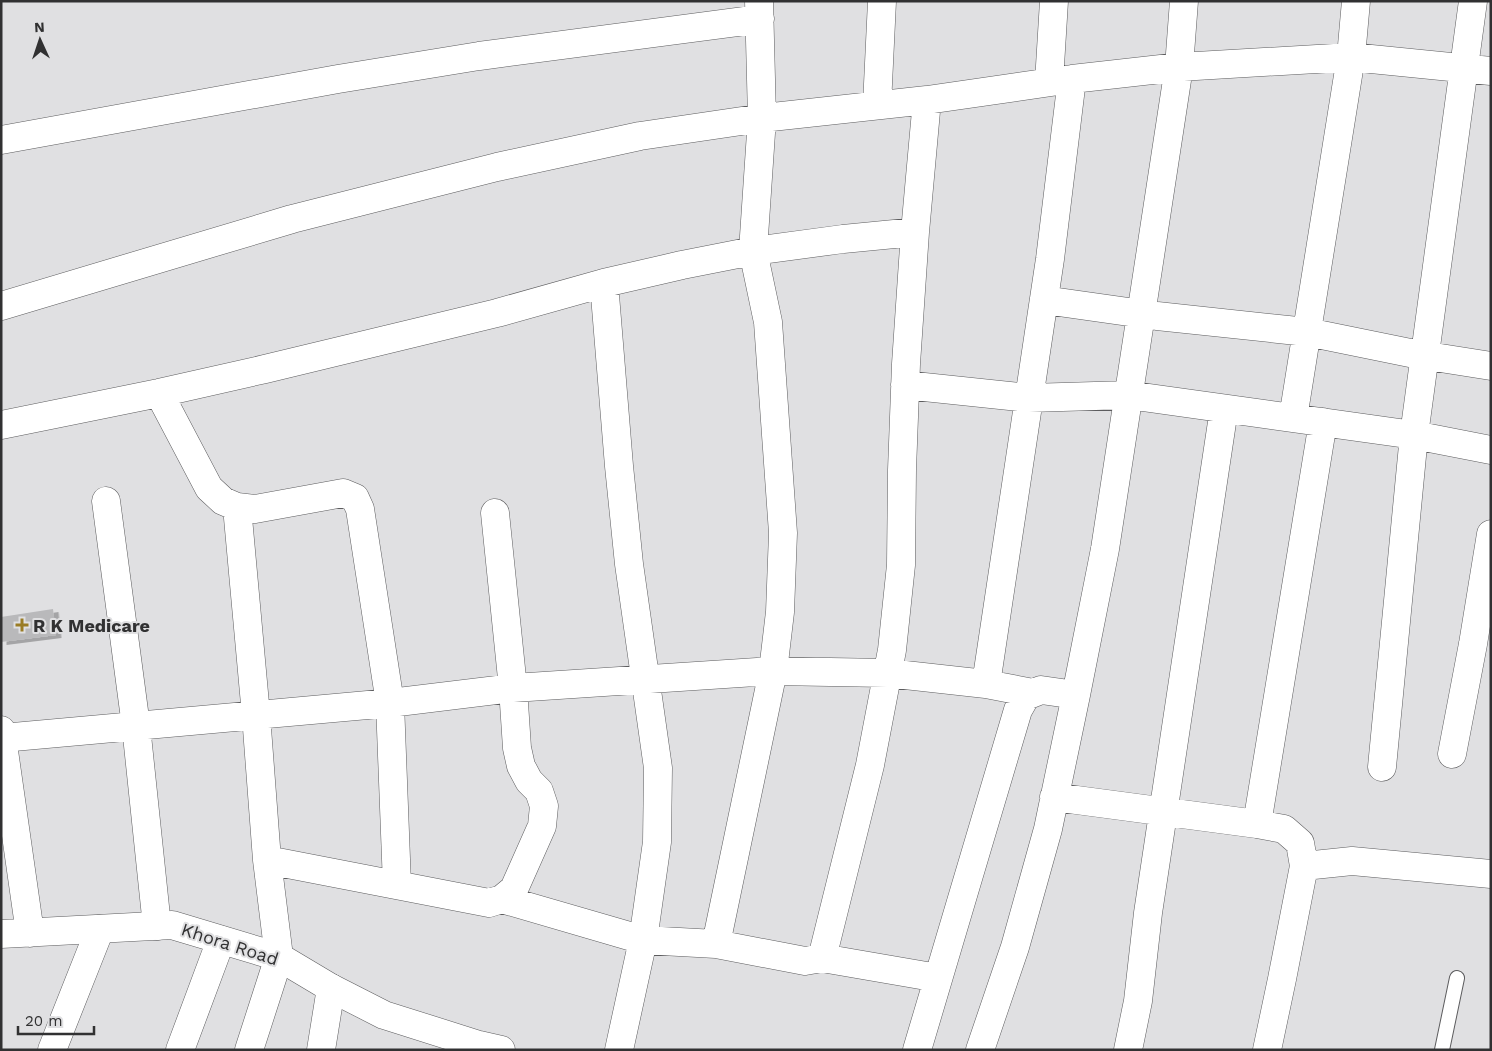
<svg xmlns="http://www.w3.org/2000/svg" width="1492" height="1051" viewBox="0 0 1492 1051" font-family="'Work Sans',sans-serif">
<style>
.building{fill:#b9b9bb;filter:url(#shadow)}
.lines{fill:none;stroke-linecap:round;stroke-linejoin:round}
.service-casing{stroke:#5c5c5e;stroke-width:16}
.minor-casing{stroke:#5c5c5e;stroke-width:29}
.tertiary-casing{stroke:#5c5c5e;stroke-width:29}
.service{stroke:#fff;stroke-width:14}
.minor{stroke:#fff;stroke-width:28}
.tertiary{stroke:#fff;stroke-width:28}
.poi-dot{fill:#9a7c25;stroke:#e0e0e2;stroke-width:2}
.labels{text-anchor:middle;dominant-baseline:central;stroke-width:4;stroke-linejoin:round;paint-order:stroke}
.poi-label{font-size:18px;font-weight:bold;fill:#313132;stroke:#e0e0e2;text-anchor:start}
.street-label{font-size:18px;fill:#313132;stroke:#e0e0e2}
</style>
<defs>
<filter id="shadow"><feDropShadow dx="5.5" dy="3" stdDeviation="0" flood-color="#0004"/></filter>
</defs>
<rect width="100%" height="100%" fill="#e0e0e2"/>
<path class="building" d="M53,609L56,635L1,642V617Z"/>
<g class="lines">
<defs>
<path id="service" d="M1442,1050L1457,978"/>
<path id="minor" d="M1049,82L1054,1
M877,105L882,1
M1,140L338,79L479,56L760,19
M604,283L619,466L629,564L658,768L657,842L643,940L619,1050
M1044,300L1157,316L1307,332L1415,354L1491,366
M1,306L292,219L497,167L640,136L762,118L927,100L1072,79L1179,67L1351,57L1491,71
M905,385L1029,398L1128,395L1414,435L1491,450
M159,393L209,488L223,501L237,507L255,509L343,493L355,498L360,509L390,703L397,885
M1293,418L1351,57L1356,1
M1,425L159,393L265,369L497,313L604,283L682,265L753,251L843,239L915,232
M106,501L136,726L157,926
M237,507L256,715L267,860L279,957L249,1050
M986,684L1050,259L1072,79
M2,738L390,703L513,688L773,671L887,673L986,684L1033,693
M1452,754L1473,644L1491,534
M1382,767L1414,435L1473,1
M1054,797L1257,824L1284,829L1300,843L1304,866L1282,979L1267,1050
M1257,824L1323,422
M267,860L489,903L502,899L514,889L542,826L544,806L539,791L529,781L521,766L517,748L513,688L495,513
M1304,866L1352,861L1491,874
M502,899L643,940L716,944L805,961L822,958L938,978
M716,944L773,671L780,612L783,533L768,322L753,251L762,118L759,1
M822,958L870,765L892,650L901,565L902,470L906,364L915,232L927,100
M52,1050L100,929
M180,1050L221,940
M321,1050L331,988
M917,1050L1018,710L1026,696L1041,690L1076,695
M980,1050L1015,947L1048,829L1076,695L1105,549L1179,67L1184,1
M1128,1050L1138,1001L1148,913L1224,409"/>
<path id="tertiary" d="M1,730L30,933
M1,934L172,925L279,957L331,988L384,1015L479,1045L501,1050"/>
</defs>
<use href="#service" class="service-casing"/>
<use href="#minor" class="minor-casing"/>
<use href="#tertiary" class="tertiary-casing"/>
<use href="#service" class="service"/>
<use href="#minor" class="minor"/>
<use href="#tertiary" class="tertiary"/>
</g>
<path class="poi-dot" d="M19.5 617.5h5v5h5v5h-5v5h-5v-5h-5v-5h5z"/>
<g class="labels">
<g class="poi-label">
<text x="33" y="625">R K Medicare</text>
</g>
<g class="street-label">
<text transform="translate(230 944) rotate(18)">Khora Road</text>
</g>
</g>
<rect width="1492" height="1051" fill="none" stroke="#313132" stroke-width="5"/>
<g transform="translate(40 40) rotate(357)" stroke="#e0e0e2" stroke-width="4" paint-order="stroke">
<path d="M0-4L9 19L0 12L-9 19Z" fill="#313132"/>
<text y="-8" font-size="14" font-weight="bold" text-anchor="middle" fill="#313132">N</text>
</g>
<path d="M18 1026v8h76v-8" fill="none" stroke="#313132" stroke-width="2.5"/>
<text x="25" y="1026" font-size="15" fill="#313132" stroke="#e0e0e2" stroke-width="4" paint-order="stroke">20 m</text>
</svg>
